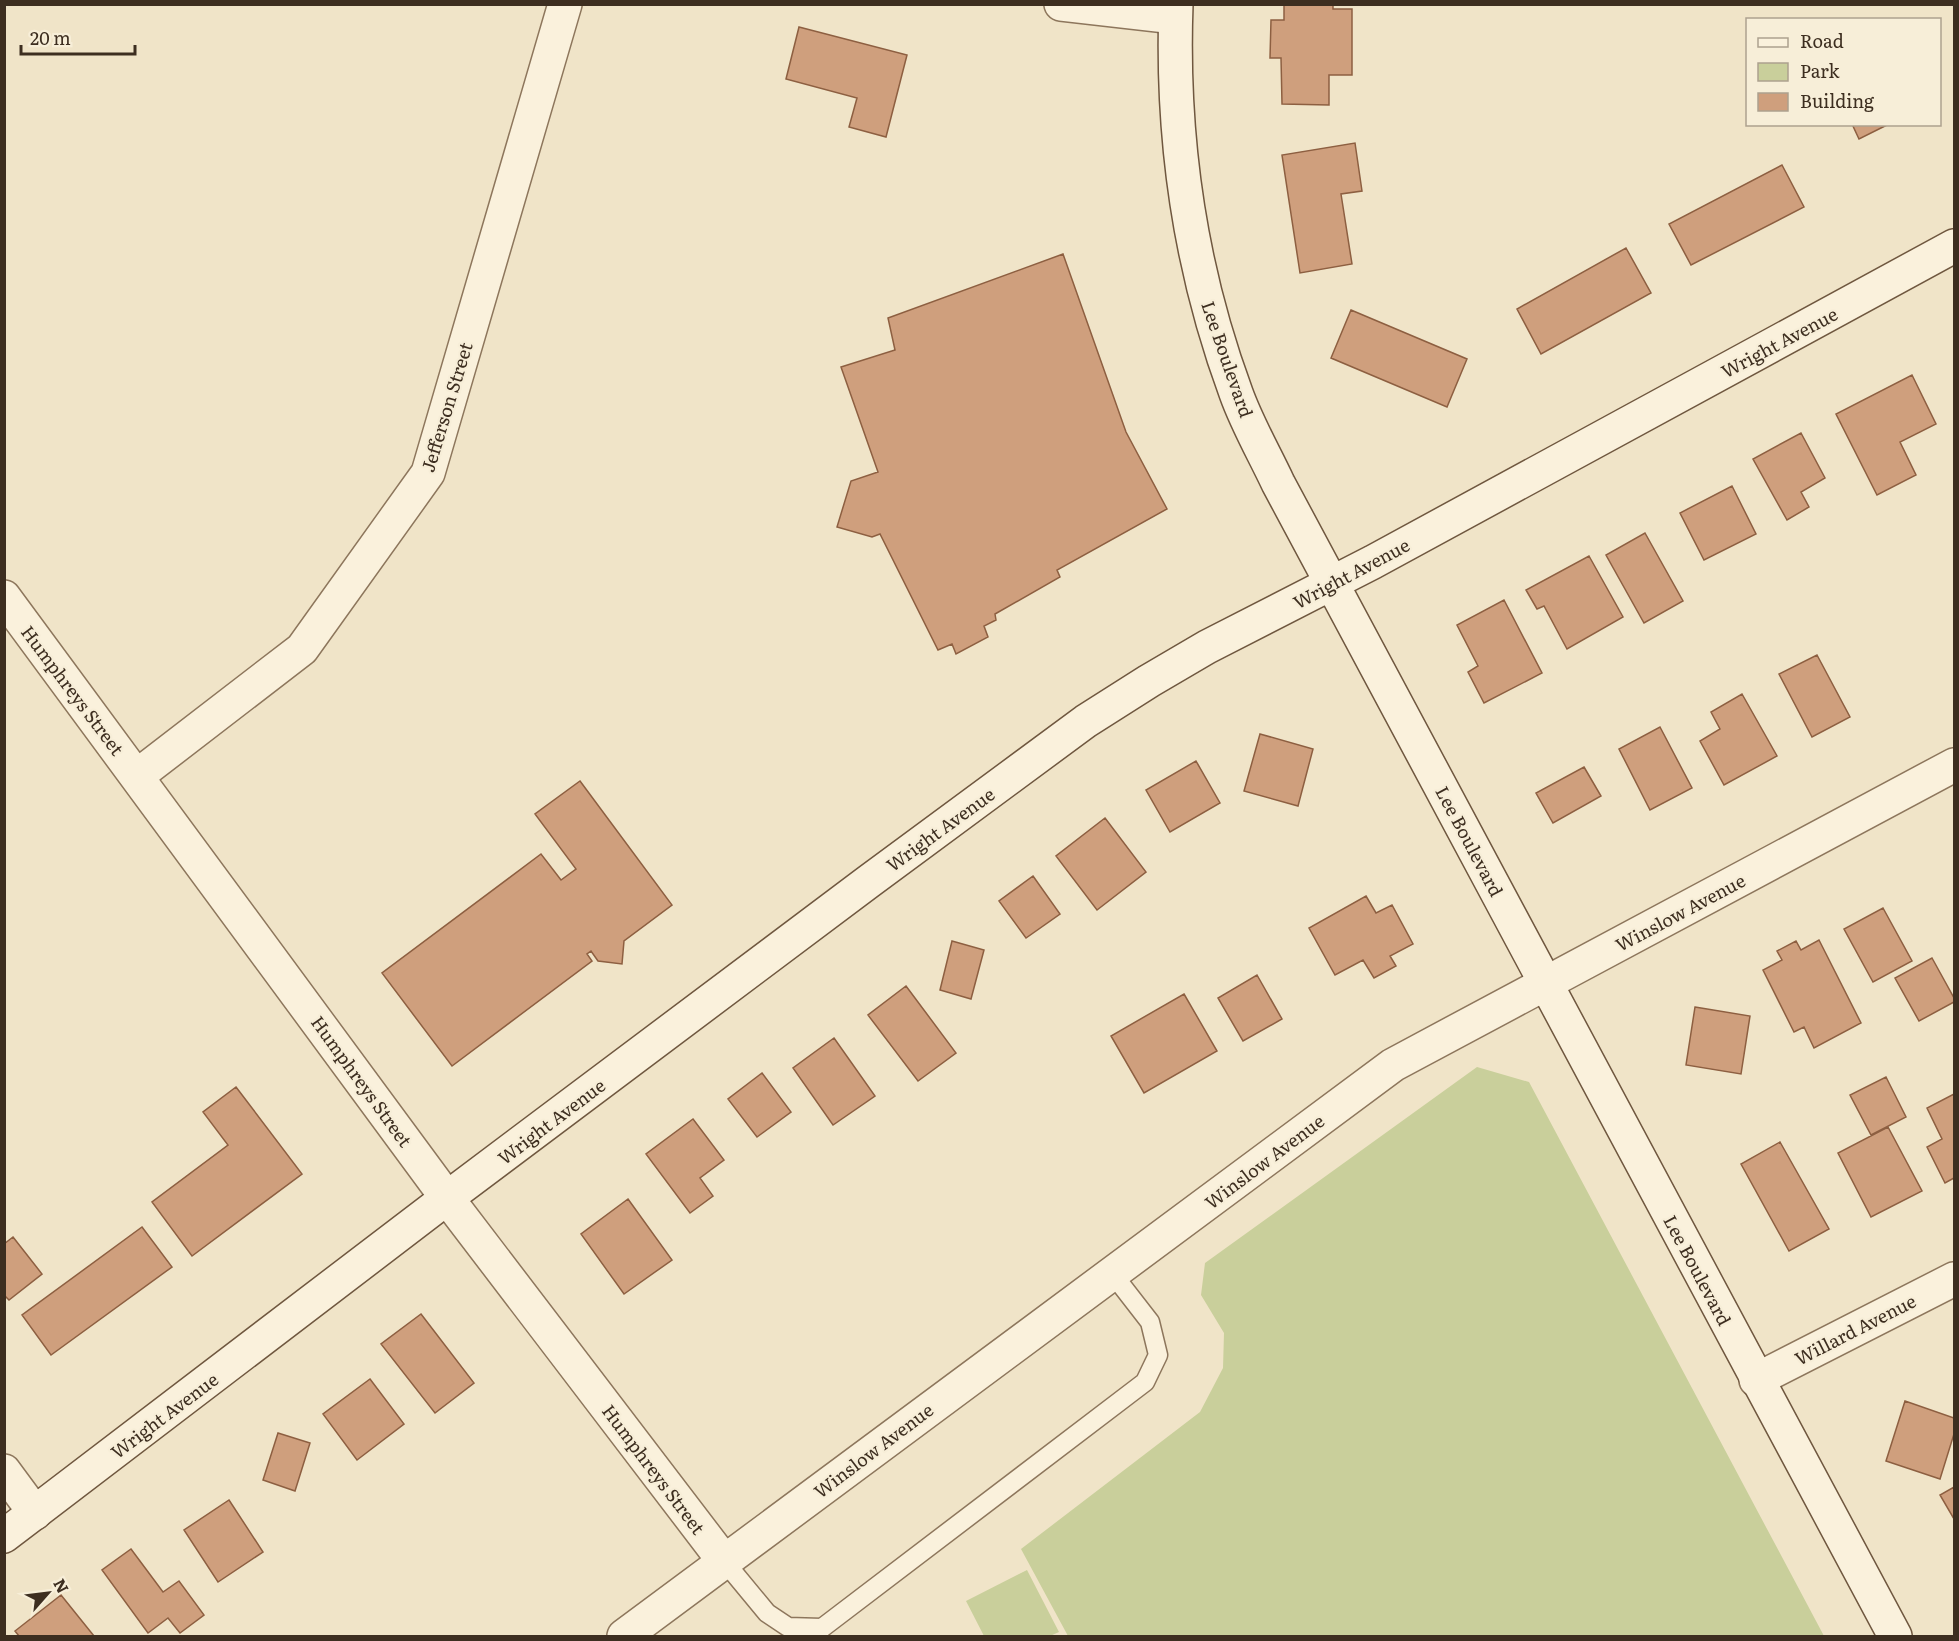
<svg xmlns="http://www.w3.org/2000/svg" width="1959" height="1641" viewBox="0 0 1959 1641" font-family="Literata,serif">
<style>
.green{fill:#c9cf9b}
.building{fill:#cf9f7d;stroke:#8d5f41;stroke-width:1.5}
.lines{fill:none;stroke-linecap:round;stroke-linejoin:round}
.lane-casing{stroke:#8d765c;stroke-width:21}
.street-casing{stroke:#8d765c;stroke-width:36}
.secondary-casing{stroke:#6f573f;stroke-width:36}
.lane{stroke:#faf1dc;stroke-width:18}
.street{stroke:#faf1dc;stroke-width:33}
.secondary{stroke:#faf1dc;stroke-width:33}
.labels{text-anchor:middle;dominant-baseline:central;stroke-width:4.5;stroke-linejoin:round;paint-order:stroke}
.street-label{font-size:18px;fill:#3d2e20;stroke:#f7eed8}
</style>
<rect width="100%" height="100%" fill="#f0e4c8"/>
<path class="green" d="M1477,1067L1529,1082L1824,1636H1068L1021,1549L1200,1412L1223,1368L1224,1333L1201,1295L1205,1263Z
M1027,1570L1059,1632L1050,1636H984L966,1601Z"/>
<path class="building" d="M1284,4H1333V9H1352V75H1329V105L1282,104L1281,58H1270L1271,20H1284Z
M799,27L907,55L886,137L849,127L857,98L786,79Z
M1852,124H1889L1859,139Z
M1355,143L1362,191L1341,194L1352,264L1300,273L1282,155Z
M1782,165L1804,207L1691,265L1669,224Z
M1626,248L1651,293L1541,354L1517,309Z
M1063,254L1126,432L1167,509L1057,570L1060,577L995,614L996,620L984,626L988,637L956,654L952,644L938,650L880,534L872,537L837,527L851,481L878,472L841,367L895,350L888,318Z
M1351,310L1467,359L1447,407L1331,358Z
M1912,375L1936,424L1900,442L1916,475L1877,495L1836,414Z
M1801,433L1825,478L1801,492L1809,507L1787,520L1753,459Z
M1732,486L1756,534L1704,560L1680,513Z
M1645,533L1683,601L1644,623L1606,555Z
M1589,556L1623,617L1567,649L1544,606L1537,609L1526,590Z
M1504,600L1542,673L1484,703L1468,672L1478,666L1457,625Z
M1817,655L1850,717L1812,737L1779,674Z
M1742,694L1777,756L1724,785L1700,741L1720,729L1711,712Z
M1660,727L1692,788L1650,810L1619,749Z
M1260,734L1313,749L1298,806L1244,791Z
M1196,761L1220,803L1170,832L1146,790Z
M1584,767L1601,796L1553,823L1536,793Z
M580,781L672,905L624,941L622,964L598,961L591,951L587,954L592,961L452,1066L382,973L541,854L561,880L576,869L535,814Z
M1105,818L1146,872L1097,910L1056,856Z
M1033,876L1060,914L1026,938L999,901Z
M1366,896L1376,913L1392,905L1413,944L1390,956L1396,966L1374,978L1363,960L1335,975L1309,928Z
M1883,908L1912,961L1873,982L1844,929Z
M1819,940L1861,1023L1814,1048L1804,1027L1794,1032L1763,970L1782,960L1777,951L1796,941L1801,950Z
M952,941L984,950L971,999L940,990Z
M1932,958L1954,998V1002L1919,1021L1895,978Z
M1257,975L1282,1019L1243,1041L1218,998Z
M906,986L956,1053L918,1081L868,1015Z
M1184,994L1217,1051L1144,1093L1111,1036Z
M1695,1007L1750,1016L1741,1074L1686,1065Z
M834,1038L875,1096L833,1125L793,1068Z
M762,1073L791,1112L757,1137L728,1099Z
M1886,1077L1906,1117L1871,1135L1850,1095Z
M236,1087L302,1174L192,1256L152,1202L228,1145L203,1112Z
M1954,1094V1178L1945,1183L1927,1147L1942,1139L1927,1108Z
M693,1119L724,1160L700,1178L713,1196L690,1213L646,1154Z
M1888,1127L1922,1191L1871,1217L1838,1153Z
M1780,1142L1829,1229L1789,1251L1741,1164Z
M628,1199L672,1260L624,1294L581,1234Z
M142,1227L172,1267L51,1355L22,1315Z
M13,1237L42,1274L9,1300L4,1295V1244Z
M421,1314L474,1383L435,1413L381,1344Z
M370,1379L404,1424L357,1460L323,1414Z
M1905,1401L1954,1418V1434L1940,1479L1886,1461Z
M278,1433L310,1443L295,1491L263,1480Z
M1954,1487V1519L1940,1495Z
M229,1500L263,1552L218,1582L184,1530Z
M131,1549L163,1592L179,1581L204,1615L180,1633L168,1618L148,1633L102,1570Z
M61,1595L94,1636H19L15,1631Z"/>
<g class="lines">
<defs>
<path id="lane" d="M724,1561L767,1613L788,1627L822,1628L1145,1382L1158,1355L1150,1322L1112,1273"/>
<path id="street" d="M1061,4L1175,17
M4,597L447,1198L724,1561
M137,776L302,649L428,473L565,4
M1756,1380L1954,1279
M4,1471L35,1513
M624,1636L1393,1065L1954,765"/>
<path id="secondary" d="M1176,4C1171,139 1189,266 1236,393C1247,424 1264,453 1278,483L1895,1636
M4,1536L447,1198L868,882L1086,721L1149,681L1207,647L1373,562L1954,246"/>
</defs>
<use href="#lane" class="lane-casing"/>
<use href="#street" class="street-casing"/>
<use href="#secondary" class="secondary-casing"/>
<use href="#lane" class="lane"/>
<use href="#street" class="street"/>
<use href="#secondary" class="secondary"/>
</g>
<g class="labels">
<g class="street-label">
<text transform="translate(1779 342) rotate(-28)">Wright Avenue</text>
<text transform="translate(1228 359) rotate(71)">Lee Boulevard</text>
<text transform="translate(446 407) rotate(-73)">Jefferson Street</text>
<text transform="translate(1351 573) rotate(-28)">Wright Avenue</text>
<text transform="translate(73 690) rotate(53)">Humphreys Street</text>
<text transform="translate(940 829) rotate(-36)">Wright Avenue</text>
<text transform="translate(1470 841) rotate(62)">Lee Boulevard</text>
<text transform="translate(1680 912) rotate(-28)">Winslow Avenue</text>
<text transform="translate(362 1081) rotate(54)">Humphreys Street</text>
<text transform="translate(551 1121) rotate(-37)">Wright Avenue</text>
<text transform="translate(1264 1161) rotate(-37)">Winslow Avenue</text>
<text transform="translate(1698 1270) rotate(62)">Lee Boulevard</text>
<text transform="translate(1855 1329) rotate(-27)">Willard Avenue</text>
<text transform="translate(164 1415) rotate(-37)">Wright Avenue</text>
<text transform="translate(873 1450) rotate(-37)">Winslow Avenue</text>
<text transform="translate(654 1469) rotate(53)">Humphreys Street</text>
</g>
</g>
<rect width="1959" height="1641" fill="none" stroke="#3d2e20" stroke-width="12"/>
<rect x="1746" y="18" width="195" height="108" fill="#f7eed8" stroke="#ada18e" stroke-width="1.5"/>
<rect x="1758" y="38" width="30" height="9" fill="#faf1dc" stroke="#ada18e" stroke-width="1.5"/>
<text x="1800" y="48" font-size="18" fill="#3d2e20">Road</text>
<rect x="1758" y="63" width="30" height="18" fill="#c9cf9b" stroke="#ada18e" stroke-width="1.5"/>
<text x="1800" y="78" font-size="18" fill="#3d2e20">Park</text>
<rect x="1758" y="93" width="30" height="18" fill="#cf9f7d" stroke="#ada18e" stroke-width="1.5"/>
<text x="1800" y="108" font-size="18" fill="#3d2e20">Building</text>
<g transform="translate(48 1593) rotate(62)" stroke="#f7eed8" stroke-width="4.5" paint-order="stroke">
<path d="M0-4.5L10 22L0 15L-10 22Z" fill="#3d2e20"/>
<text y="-9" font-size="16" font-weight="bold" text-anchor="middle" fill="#3d2e20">N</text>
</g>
<path d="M21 45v9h114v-9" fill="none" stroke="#3d2e20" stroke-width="3"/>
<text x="30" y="45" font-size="18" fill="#3d2e20" stroke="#f7eed8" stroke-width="4.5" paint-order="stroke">20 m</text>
</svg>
